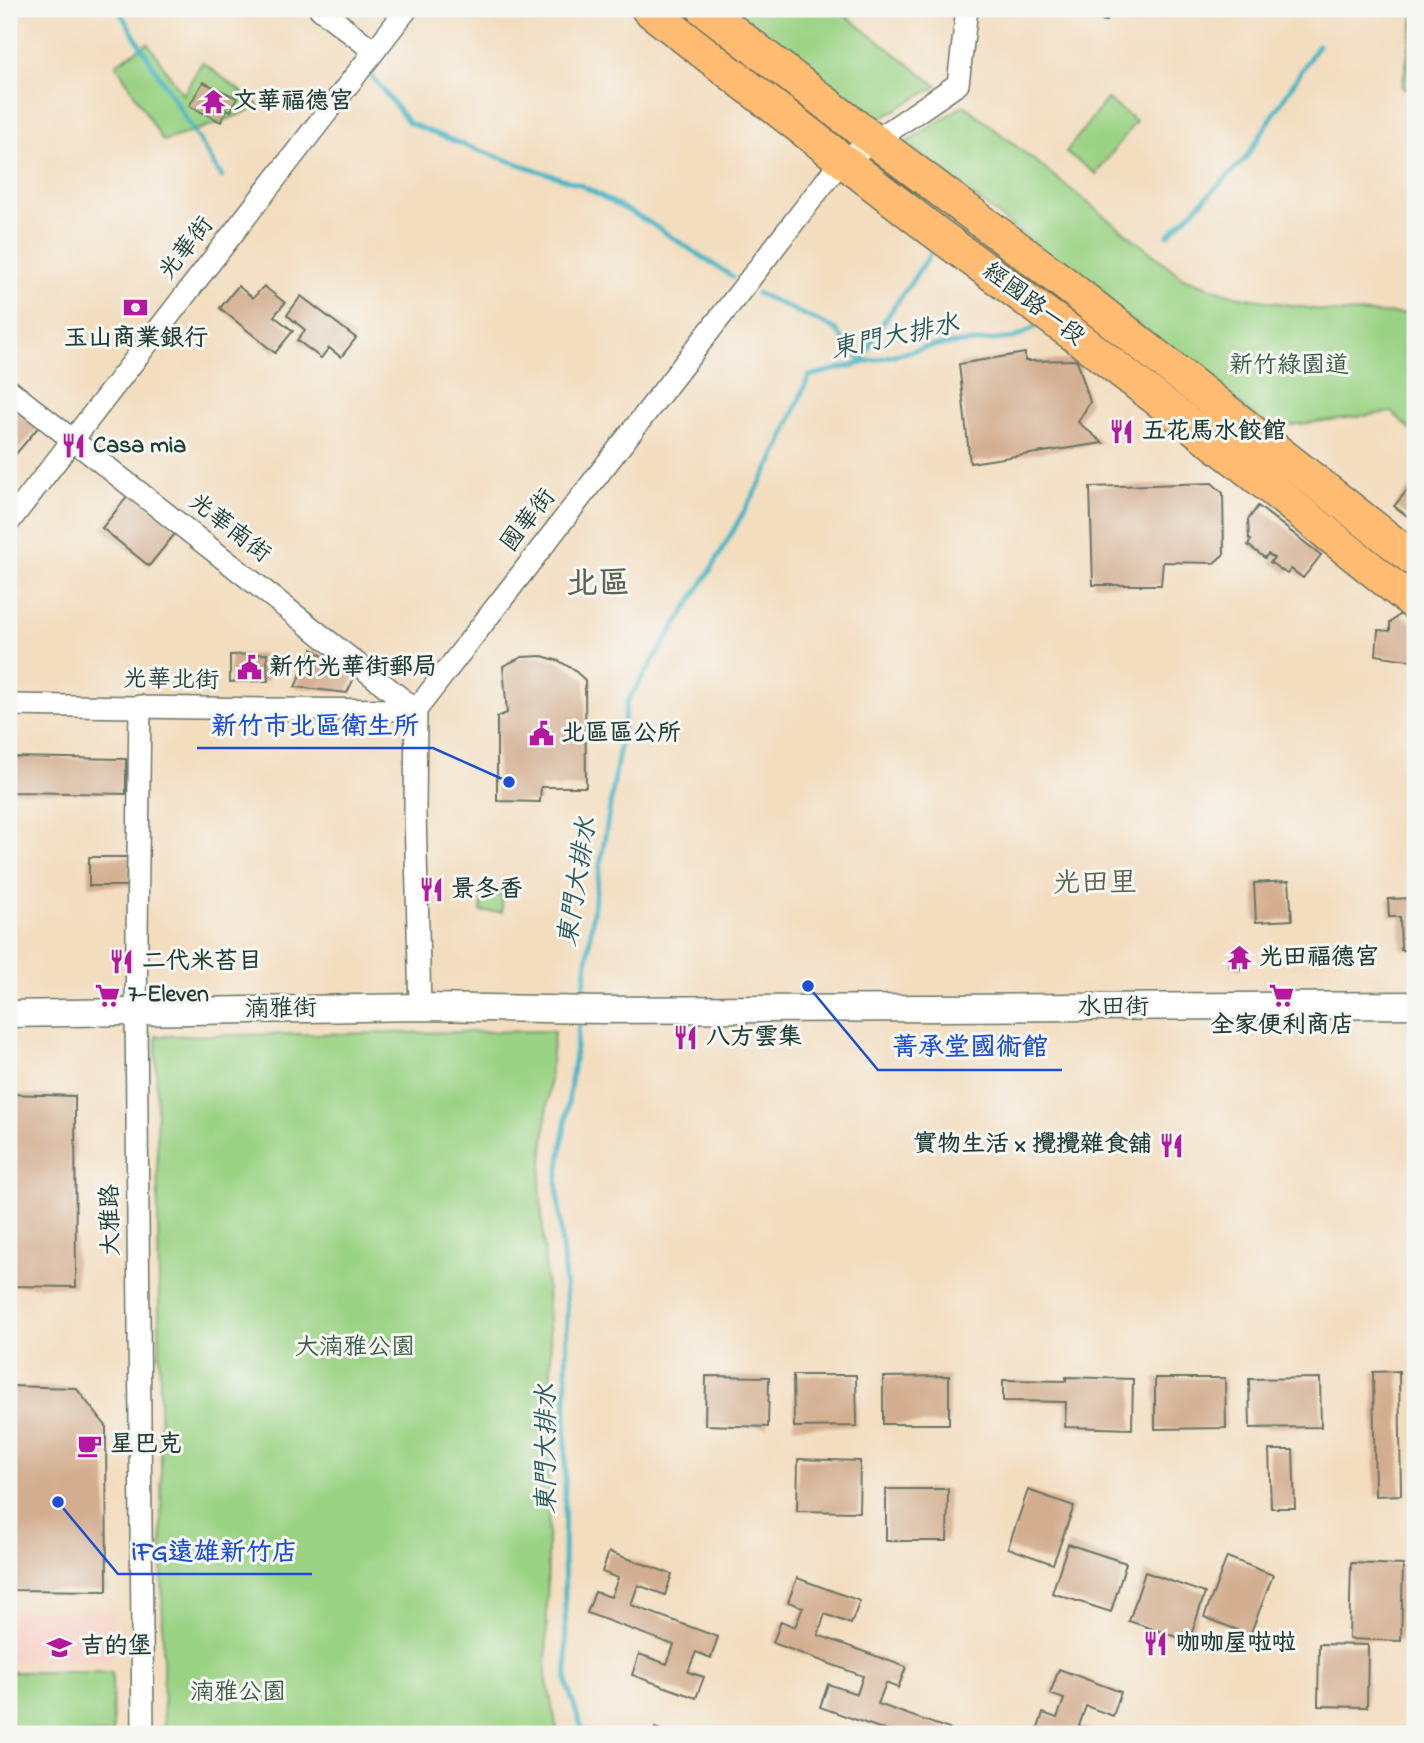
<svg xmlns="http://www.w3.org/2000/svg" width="1424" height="1743" viewBox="0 0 1424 1743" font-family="'Indie Flower','LXGW WenKai TC',sans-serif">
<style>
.built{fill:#f7d1c8}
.green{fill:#9bd385;stroke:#5d885c;stroke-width:2}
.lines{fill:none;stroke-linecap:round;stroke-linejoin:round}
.stream{stroke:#49b6c4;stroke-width:5}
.building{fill:#d3ad8f}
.minor-casing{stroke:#697565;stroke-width:24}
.tertiary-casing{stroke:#697565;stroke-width:29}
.primary-casing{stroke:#697565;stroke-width:36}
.minor{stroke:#fff;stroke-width:21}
.tertiary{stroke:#fff;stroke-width:26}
.primary{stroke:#ffbb71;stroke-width:33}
.labels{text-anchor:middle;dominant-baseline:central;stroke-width:6;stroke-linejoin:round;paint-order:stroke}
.poi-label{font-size:24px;font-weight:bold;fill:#1f3d34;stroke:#f6f6f2;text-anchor:start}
.street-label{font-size:24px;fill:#1f3d34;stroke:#f6f6f2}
.park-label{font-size:24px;fill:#385b44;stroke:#f6f6f2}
.water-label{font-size:26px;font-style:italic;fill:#2a5b58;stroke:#f6f6f2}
.quarter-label{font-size:28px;fill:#5e6454;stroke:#f6f6f2}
.district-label{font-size:32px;font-weight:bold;fill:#5e6454;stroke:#f6f6f2}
.leader{fill:none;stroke:#1d4ed8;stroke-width:2.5}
.callout-dot{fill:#1d4ed8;stroke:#f6f6f2;stroke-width:2.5}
.callout-label{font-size:26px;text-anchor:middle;font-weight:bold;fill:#1d4ed8;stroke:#f6f6f2;stroke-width:6;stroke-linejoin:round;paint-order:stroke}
</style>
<rect width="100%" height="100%" fill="#f6f6f2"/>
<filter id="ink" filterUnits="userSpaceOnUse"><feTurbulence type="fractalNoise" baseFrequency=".0143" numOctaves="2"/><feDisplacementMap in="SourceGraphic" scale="14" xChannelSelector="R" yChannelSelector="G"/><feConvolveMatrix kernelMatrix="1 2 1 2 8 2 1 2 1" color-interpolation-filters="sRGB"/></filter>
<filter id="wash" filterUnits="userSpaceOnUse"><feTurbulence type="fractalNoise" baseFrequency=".00686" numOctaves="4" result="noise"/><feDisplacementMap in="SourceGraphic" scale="28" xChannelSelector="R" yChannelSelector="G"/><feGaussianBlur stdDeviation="1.57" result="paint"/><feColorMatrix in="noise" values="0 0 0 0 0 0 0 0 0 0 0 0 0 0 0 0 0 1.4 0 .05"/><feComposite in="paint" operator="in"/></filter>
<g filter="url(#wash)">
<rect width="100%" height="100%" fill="#f3ddbf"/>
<path class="built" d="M9,1610L112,1611L111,1660L9,1662Z"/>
<path class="green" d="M718,9H837L937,86L867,126Z
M1415,13V89L1402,88Z
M148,43L183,95L202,62L260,106L221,122L163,141L116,64Z
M1107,99L1136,121L1096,174L1066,152Z
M964,105L1183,278L1235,296L1333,312L1415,314V434L1392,412L1270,428L906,143Z
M482,895H502V912H481Z
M554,1031L540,1186L551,1352L546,1676L558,1734H164L156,1036Z
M9,1672H112L113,1734H9Z"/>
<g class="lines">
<path class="stream" d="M118,9L222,177
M371,75L409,123L469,147L581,185L647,221L733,277
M1168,235L1245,159L1318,45
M757,293L835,329L862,363L876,333L930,255
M582,1002L595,898L627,702L710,571L775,457L809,376L932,346L1014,338L1039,325
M580,1018L557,1182L567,1309L564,1560L567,1685L584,1734"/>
</g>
<g id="blocks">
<path class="building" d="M1040,9H1109L1107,21L1040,10Z
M203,82L237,98L231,111L227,109L221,122L189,106Z
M238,286L253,298L264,286L285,303L274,316L293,331L275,353L220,308Z
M301,296L356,338L341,357L329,348L321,358L297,340L305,330L287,315Z
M1025,353V361L1077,360L1090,402L1078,422L1103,443L970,463L959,364Z
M21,406L42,423L15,455L9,449V420Z
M1415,481V522L1394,506Z
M1212,483L1223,493L1224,554L1214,563L1163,562L1161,585H1093L1090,487Z
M131,492L178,530L149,566L102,528Z
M1258,506L1321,555L1303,578L1291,569L1287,574L1270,562L1274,558L1268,554L1265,558L1248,545L1251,540L1249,539L1248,520Z
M1400,614L1415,625V661L1376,655L1378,630L1390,631V623Z
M312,649L355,676L347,693L295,687Z
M267,654L268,681L230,682V655Z
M542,656L559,661L574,670L585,680L586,787H541L540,802L497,801V717L507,713L503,666L522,657Z
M11,757L126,759V794L11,792Z
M89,857H131V886H89Z
M1289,881L1292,920L1256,922L1254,883Z
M1415,898V950H1401L1400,917H1389L1388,899Z
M1237,946L1248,951L1241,970L1230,966Z
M9,1094L75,1096L76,1287L9,1286Z
M1399,1371L1401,1495L1375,1496L1373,1372Z
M793,1375H856L857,1426L794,1427Z
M706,1376L769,1377L768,1427L705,1425Z
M949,1376V1424H883V1377Z
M1066,1377L1133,1379L1132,1429L1065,1427L1066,1402L1003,1401V1380L1066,1381Z
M1155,1378H1225L1226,1428L1155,1429Z
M1320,1378L1321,1427L1250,1428L1249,1379Z
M9,1386L76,1388L106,1426L107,1591L9,1590Z
M1269,1450H1293L1295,1508H1271Z
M798,1459L860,1461L859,1512L797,1511Z
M886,1489H948L947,1541H886Z
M1028,1490L1074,1506L1053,1564L1008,1548Z
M1068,1544L1126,1563L1111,1612L1052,1593Z
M609,1552L672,1574L665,1595L638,1585L631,1605L718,1637L711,1658L696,1652L688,1672L704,1677L696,1698L632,1675L639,1654L667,1664L674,1645L587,1613L595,1592L611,1597L618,1578L602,1572Z
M1227,1557L1273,1575L1250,1635L1204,1617Z
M1351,1563L1403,1565L1401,1641L1349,1639Z
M1145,1572L1205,1593L1189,1641L1129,1621Z
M797,1578L860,1601L851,1624L825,1614L818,1635L906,1667L898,1688L886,1683L878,1704L952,1730L950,1734H896L820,1707L828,1684L857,1694L863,1676L773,1643L781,1621L795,1627L803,1607L788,1602Z
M1319,1644L1368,1645L1367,1707L1318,1706Z
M1059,1669L1121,1692L1113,1716L1086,1706L1079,1726L1101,1734H1036L1043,1713L1057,1718L1064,1699L1050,1694Z
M655,1728L671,1734H652Z"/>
</g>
</g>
<g filter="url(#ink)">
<use href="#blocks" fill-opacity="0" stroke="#697565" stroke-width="2"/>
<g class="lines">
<defs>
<path id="minor" d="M320,9L374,51
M9,390L416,710
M9,522L407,9
M9,705L265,709L416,710
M140,706L136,1013L143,1734
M420,1007L415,813L416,710L842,160L875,141L958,84L967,9"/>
<path id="tertiary" d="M9,1014L420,1007L602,1010L1415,1005"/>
<path id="primary" d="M648,9L931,229L1081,340L1242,465L1415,604
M704,9L875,141L1064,283L1415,560"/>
</defs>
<use href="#minor" class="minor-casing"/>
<use href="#tertiary" class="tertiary-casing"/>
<use href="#primary" class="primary-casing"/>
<use href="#minor" class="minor"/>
<use href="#tertiary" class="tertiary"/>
<use href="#primary" class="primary"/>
</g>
</g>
<defs>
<symbol id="temple-bare" viewBox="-9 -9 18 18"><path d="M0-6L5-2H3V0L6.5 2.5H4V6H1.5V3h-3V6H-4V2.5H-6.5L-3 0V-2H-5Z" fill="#b5179e" stroke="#f6f6f2" stroke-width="2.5" paint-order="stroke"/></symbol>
<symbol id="bank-bare" viewBox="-9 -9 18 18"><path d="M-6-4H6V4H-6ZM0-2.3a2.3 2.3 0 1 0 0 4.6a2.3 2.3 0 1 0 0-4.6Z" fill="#b5179e" stroke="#f6f6f2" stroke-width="2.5" paint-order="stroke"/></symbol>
<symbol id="restaurant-bare" viewBox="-9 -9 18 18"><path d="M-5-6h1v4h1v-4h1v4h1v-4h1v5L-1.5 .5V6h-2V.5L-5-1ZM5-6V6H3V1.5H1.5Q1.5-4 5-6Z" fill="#b5179e" stroke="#f6f6f2" stroke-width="2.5" paint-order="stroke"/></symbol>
<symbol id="civic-bare" viewBox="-9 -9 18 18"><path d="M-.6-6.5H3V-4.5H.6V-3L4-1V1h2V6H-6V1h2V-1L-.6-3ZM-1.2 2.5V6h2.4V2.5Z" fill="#b5179e" stroke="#f6f6f2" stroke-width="2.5" paint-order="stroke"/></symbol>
<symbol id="supermarket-bare" viewBox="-9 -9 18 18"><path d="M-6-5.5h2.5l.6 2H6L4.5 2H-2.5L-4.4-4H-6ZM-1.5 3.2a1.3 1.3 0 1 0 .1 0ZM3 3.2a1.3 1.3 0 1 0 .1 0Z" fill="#b5179e" stroke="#f6f6f2" stroke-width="2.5" paint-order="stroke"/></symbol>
<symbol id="cafe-bare" viewBox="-9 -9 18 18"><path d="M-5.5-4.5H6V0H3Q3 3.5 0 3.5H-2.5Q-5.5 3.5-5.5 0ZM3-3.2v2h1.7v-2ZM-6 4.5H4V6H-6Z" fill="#b5179e" stroke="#f6f6f2" stroke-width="2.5" paint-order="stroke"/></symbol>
<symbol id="school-bare" viewBox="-9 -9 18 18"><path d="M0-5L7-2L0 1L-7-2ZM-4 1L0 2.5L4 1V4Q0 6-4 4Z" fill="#b5179e" stroke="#f6f6f2" stroke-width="2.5" paint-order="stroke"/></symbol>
</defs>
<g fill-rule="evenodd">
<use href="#temple-bare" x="196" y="84" width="35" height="35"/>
<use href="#bank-bare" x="118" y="290" width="35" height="35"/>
<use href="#restaurant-bare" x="1104" y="414" width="35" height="35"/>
<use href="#restaurant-bare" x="56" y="428" width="35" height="35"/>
<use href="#civic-bare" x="232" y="650" width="35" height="35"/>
<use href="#civic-bare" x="524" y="716" width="35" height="35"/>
<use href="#restaurant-bare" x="414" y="872" width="35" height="35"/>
<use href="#temple-bare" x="1222" y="940" width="35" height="35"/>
<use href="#restaurant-bare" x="104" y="944" width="35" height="35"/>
<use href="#supermarket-bare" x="90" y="978" width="35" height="35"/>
<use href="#supermarket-bare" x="1264" y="978" width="35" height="35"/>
<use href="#restaurant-bare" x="668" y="1020" width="35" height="35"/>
<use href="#restaurant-bare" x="1154" y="1128" width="35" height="35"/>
<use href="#cafe-bare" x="72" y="1428" width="35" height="35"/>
<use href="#restaurant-bare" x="1138" y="1626" width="35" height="35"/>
<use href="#school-bare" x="42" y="1630" width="35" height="35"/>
</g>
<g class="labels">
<g class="poi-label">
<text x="233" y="102">文華福德宮</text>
<text x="136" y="339" text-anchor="middle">玉山商業銀行</text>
<text x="1142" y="432">五花馬水餃館</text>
<text x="93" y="446">Casa mia</text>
<text x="269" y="668">新竹光華街郵局</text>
<text x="561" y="734">北區區公所</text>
<text x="451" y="890">景冬香</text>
<text x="1259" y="958">光田福德宮</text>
<text x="142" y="962">二代米苔目</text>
<text x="128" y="995">7-Eleven</text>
<text x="1282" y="1026" text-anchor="middle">全家便利商店</text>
<text x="706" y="1038">八方雲集</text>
<text x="1152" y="1145" text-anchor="end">實物生活 x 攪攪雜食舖</text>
<text x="110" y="1445">星巴克</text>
<text x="1176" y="1644">咖咖屋啦啦</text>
<text x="80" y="1647">吉的堡</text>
</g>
<g class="street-label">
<text transform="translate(187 249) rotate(-52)">光華街</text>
<text transform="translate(1033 305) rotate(37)">經國路一段</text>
<text transform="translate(529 521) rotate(-52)">國華街</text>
<text transform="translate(229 529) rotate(38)">光華南街</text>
<text transform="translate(171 681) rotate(1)">光華北街</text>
<text x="1113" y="1008">水田街</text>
<text transform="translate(281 1010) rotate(-1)">湳雅街</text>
<text transform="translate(112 1220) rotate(-91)">大雅路</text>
</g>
<g class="park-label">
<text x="1289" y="366">新竹綠園道</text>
<text x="355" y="1348">大湳雅公園</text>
<text x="238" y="1693">湳雅公園</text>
</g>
<g class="water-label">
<text transform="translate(895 338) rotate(-12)">東門大排水</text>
<text transform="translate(579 882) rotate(-81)">東門大排水</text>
<text transform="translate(548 1449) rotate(-90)">東門大排水</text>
</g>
<g class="quarter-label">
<text x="1095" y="884">光田里</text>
</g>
<g class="district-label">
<text x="598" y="585">北區</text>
</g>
</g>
<path class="leader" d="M509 782L433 748H197M808 986L878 1070H1062M58 1502L118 1574H312"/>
<g class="callout-dot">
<circle cx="509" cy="782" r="7"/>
<circle cx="808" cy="986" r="7"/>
<circle cx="58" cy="1502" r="7"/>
</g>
<g class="callout-label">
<text x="315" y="734">新竹市北區衛生所</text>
<text x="970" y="1055">菁承堂國術館</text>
<text x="215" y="1560">iFG遠雄新竹店</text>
</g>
<rect width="1424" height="1743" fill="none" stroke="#f6f6f2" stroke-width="35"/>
</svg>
